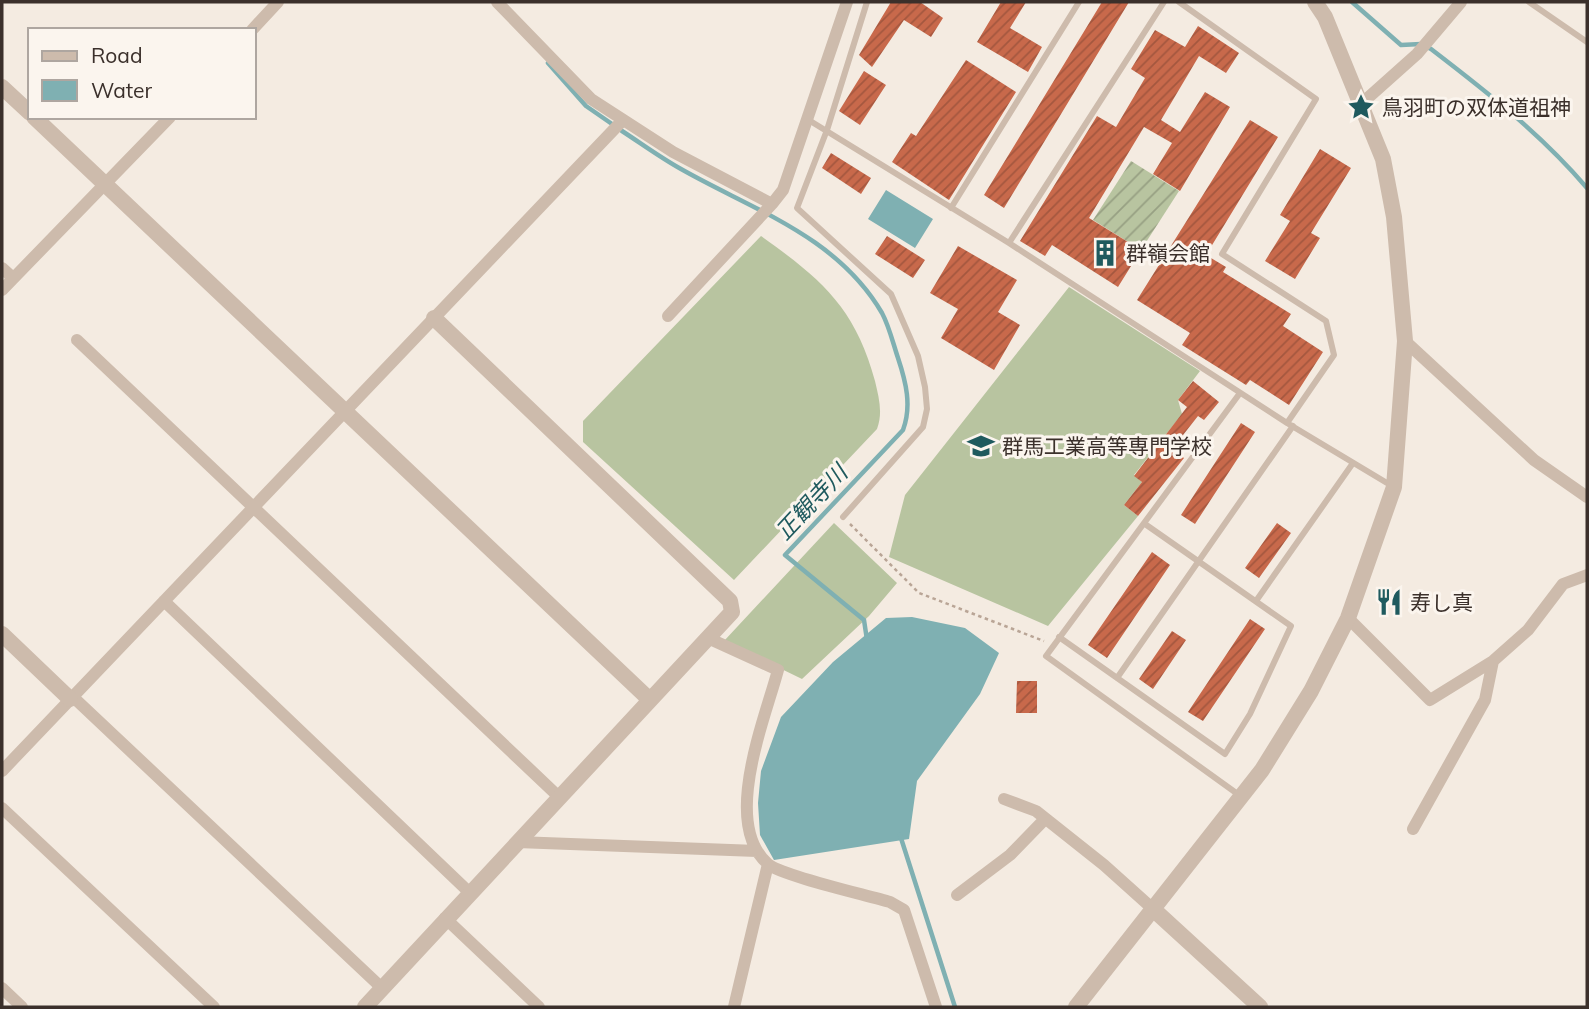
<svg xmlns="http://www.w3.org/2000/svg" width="1589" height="1009" viewBox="0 0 1589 1009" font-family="Mulish,'Noto Sans JP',sans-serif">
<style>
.garden{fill:url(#garden-furrows)}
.pitch{fill:#b8c4a0}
.water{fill:#7fb0b2}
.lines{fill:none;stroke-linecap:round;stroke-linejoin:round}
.stream{stroke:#7fb0b2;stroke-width:4.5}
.building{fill:url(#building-hatch)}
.path{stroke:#b9a596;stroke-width:2.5;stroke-dasharray:3.5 3.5;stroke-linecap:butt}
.service{stroke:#cdbbac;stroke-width:6}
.minor{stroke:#cdbbac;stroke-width:12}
.tertiary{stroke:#cdbbac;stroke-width:16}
.labels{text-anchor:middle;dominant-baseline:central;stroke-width:6;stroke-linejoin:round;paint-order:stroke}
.poi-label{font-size:21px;fill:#3b302b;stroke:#fbf5ee;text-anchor:start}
.water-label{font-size:23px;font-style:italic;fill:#1f5a5e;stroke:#fbf5ee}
</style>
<defs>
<pattern id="garden-furrows" width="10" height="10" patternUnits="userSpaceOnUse" patternTransform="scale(1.75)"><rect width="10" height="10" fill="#b8c4a0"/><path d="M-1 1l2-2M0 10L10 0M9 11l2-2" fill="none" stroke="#97a083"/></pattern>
<pattern id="building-hatch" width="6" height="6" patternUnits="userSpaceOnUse" patternTransform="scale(1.75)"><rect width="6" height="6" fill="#c8694b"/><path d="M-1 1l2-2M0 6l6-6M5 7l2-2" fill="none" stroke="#a4573f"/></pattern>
</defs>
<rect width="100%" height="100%" fill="#f4ebe1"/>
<path class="garden" d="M1131,161L1179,191L1141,250L1093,220Z"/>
<path class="pitch" d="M761,236C821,279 855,307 875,381C879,398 883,413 877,429L734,580L583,442V421Z
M1069,287L1200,371L1178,400L1182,414L1134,475L1142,482L1124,505L1138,516L1048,626L889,557L905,495Z
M834,523L897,583L869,616L802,679L724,641Z"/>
<path class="water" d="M886,190L933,219L915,248L868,219Z
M912,617L965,628L999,653L980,694L917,781L909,839L774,860L760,835L758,803L761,771L781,717L833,662L886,618Z"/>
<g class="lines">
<path class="stream" d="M1352,2L1401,45L1421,44L1431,49C1487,92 1541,134 1587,188
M548,63L586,106L612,124
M622,131C642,144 661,158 681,169C753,210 837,236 882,313C889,326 893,343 898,358C906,382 912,406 903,430L785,555L864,620L867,640
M900,835L955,1007"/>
</g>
<path class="building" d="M891,2H920L943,18L931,37L904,20L872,67L859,55Z
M1001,2H1026L1010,28L1042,47L1028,72L977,42Z
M1102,2H1129L1004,208L984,195Z
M1198,26L1239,53L1226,73L1199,56L1161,120L1180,132L1205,92L1230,107L1180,191L1153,174L1172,143L1144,127L1089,218L1141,250L1118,287L1052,245L1045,256L1020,241L1097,116L1116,127L1145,78L1131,69L1155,30L1185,47Z
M966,60L1016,92L949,200L892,162L911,133L916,136Z
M864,71L886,85L860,125L839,111Z
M1250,120L1278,137L1206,255L1226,267L1223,272L1291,314L1283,326L1323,352L1289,405L1250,380L1246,385L1182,345L1190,333L1137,300Z
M1320,149L1351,168L1311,233L1320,238L1295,279L1265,261L1290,221L1280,215Z
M831,153L871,178L861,194L822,168Z
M887,236L925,260L913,278L875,254Z
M958,246L1017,280L998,312L1020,325L994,370L941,338L958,309L930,293Z
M1193,381L1219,402L1204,420L1198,416L1172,449L1184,458L1138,516L1124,505L1142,482L1134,476L1187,407L1178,400Z
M1241,423L1255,432L1195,524L1181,515Z
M1277,523L1291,533L1259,578L1245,568Z
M1152,552L1170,565L1107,658L1088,645Z
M1250,619L1265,629L1203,721L1188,712Z
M1172,631L1186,640L1153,689L1139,679Z
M1017,681H1037V713H1016Z"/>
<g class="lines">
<path class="path" d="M850,524L919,593L1044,641"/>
<path class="service" d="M1179,2L1316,99L1222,254L1326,321L1334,355L1287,423
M1529,2L1587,42
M807,119L1009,243L1287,423L1392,486
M951,208L1079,2
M1009,243L1164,2
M843,517L923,427L927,409L925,387L918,356L891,294L797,208L827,130L867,2
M1256,601L1353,463
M1059,637L1225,754L1250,714L1291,626L1145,524
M1117,678L1293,426
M1239,795L1046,656L1240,393"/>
<path class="minor" d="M497,2L591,99L673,152L772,204L783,190L847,2
M252,30L278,2
M1361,104L1417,54L1461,2
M2,268L13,278
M2,290L170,117
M668,316L772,204
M77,340L559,797
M1405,341L1534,460L1587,497
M164,601L470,893
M1348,618L1430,700L1493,661L1528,630L1563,584L1587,575
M710,639L778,670C765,719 721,824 768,864C782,876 867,895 890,902L904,910L936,1007
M72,696L383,989
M2,771L622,121
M1004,799L1036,811L1104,865L1153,909
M2,808L214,1007
M1413,829L1485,700L1493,661
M517,842L757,851
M957,895L1010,855L1045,819
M445,918L539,1007
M2,988L22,1007
M734,1007L768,864"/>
<path class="tertiary" d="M2,87L30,113
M34,117L650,700
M2,634L70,699
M1153,909L1260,1007
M365,1007L732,612L730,601L434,318
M1076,1007L1262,770L1311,691L1348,618L1394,487L1405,341L1394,217L1383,159L1325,17L1315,2"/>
</g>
<defs>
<symbol id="sight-bare" viewBox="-9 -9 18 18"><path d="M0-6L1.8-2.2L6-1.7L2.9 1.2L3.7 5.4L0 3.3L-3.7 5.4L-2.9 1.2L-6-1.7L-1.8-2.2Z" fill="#1f5a5e" stroke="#fbf5ee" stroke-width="2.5" paint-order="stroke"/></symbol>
<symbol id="building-bare" viewBox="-9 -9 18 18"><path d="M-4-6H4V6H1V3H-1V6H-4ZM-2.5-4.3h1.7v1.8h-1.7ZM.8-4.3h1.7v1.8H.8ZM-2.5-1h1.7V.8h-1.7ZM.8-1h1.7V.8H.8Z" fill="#1f5a5e" stroke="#fbf5ee" stroke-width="2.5" paint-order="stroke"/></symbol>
<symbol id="university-bare" viewBox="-9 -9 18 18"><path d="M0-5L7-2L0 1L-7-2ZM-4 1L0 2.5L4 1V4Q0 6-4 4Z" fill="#1f5a5e" stroke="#fbf5ee" stroke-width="2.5" paint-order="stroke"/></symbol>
<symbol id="restaurant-bare" viewBox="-9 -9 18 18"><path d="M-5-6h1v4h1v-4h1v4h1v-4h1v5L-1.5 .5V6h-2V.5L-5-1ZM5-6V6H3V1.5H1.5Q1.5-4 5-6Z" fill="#1f5a5e" stroke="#fbf5ee" stroke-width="2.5" paint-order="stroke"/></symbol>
</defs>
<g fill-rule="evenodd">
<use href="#sight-bare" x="1342" y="88" width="38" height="38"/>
<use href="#building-bare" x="1086" y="234" width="38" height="38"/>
<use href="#university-bare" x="962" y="427" width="38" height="38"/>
<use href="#restaurant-bare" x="1370" y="583" width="38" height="38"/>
</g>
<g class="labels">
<g class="poi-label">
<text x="1382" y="107">鳥羽町の双体道祖神</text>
<text x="1126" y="253">群嶺会館</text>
<text x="1002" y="446">群馬工業高等専門学校</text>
<text x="1410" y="602">寿し真</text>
</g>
<g class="water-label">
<text transform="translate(811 502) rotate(-47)">正観寺川</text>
</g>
</g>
<rect width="1589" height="1009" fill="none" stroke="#3b302b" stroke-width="7"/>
<rect x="28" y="28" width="228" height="91" fill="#fbf5ee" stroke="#aea6a0" stroke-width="2"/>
<rect x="42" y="51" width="35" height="10" fill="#cdbbac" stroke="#aea6a0" stroke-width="2"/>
<text x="91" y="63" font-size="21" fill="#3b302b">Road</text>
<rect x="42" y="80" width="35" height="21" fill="#7fb0b2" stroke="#aea6a0" stroke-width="2"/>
<text x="91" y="98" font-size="21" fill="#3b302b">Water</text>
</svg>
